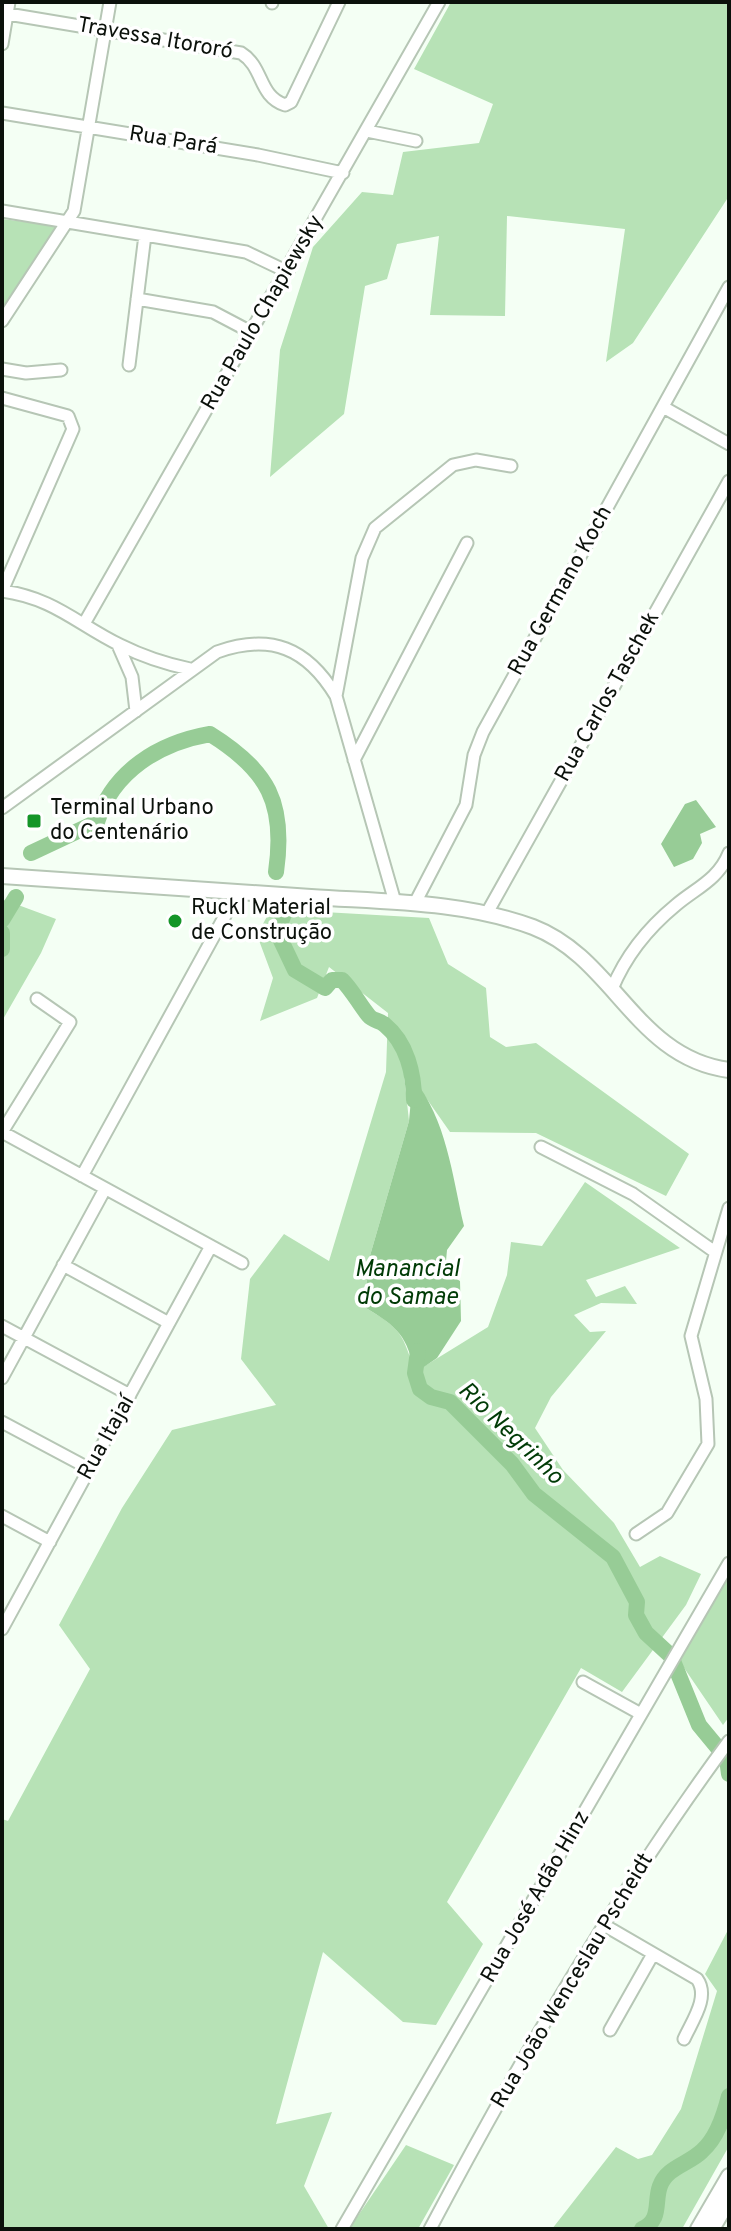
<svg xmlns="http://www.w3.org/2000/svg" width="731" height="2231" viewBox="0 0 731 2231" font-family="Overpass,sans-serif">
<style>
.green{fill:#b7e2b6}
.water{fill:#97cc96}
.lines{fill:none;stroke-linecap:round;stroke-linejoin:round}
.river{stroke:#97cc96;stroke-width:16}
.minor-casing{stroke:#b6c6b5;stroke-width:15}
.major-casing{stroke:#b6c6b5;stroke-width:18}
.minor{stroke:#fff;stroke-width:11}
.major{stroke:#fff;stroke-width:14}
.poi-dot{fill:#159528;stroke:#fff;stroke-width:3}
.labels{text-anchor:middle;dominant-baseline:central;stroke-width:7;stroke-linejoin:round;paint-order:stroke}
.street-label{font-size:22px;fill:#0b110b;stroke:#fff}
.poi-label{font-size:22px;fill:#0b110b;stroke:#fff;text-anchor:start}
.water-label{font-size:24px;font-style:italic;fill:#003b06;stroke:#fff}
</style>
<rect width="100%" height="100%" fill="#f4fff4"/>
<path class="green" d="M451,2H729V196L633,343L606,362L625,229L507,216L505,316L430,315L439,236L397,244L387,279L365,286L344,414L270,477L280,350L313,247L362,192L393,195L403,152L479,143L493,104L414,69Z
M2,219L59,226L2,310Z
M2,899L56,919L41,953L2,1021Z
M271,909L429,918L448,964L486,988L490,1037L506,1047L536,1043L689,1154L666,1196L536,1133L450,1132L403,1065L409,1121L367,1266L366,1308C403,1330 402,1334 415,1372L488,1327L507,1275L511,1242L542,1246L585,1182L680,1248L586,1280L596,1297L625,1286L637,1304L601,1303L574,1315L590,1332L606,1331L551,1397L535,1428L563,1470L614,1523L640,1567L660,1556L701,1574L686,1605L622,1692L581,1668L447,1902L483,1944L436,2025L403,2022L323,1952L276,2124L332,2112L304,2186L329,2229H2V1819L8,1821L90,1669L59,1625L122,1508L172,1430L276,1405L241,1359L250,1279L284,1234L329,1261L386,1072L388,1013L329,967L317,998L260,1021L273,978L257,935Z
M729,1577V1717L723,1725L678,1659Z
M729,1928V2146L682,2229H552L616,2147L638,2159L652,2155L681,2109L717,1991L705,1974Z
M406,2145L454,2165L418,2229H349Z"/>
<path class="water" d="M696,800L716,827L700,834L702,843L693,859L674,867L661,844L685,804Z
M413,1078C447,1120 452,1175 464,1226L447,1250L445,1272L460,1281L461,1321L437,1358L415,1373C407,1336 398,1327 366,1308L367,1266L409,1121Z"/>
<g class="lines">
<path class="river" d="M31,853L97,822C113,771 159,743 210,734C268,770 286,803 276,872
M284,914L277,932L295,970L325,988L332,980H342C353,991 359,1004 369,1016C373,1021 380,1020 385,1025C407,1043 414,1074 414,1100
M2,920L16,897
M2,933V949
M418,1351L415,1373L420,1389L431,1397L450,1402L512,1464L534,1494L613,1557L637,1602L636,1615L646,1633L671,1656L699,1725L727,1759L729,1774
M642,2229C662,2220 654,2202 660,2186C667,2167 689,2164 702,2151C717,2138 724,2116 729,2096"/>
<defs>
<path id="minor" d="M272,3V2
M2,13L241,53C264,67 258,96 285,105L291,102L339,2
M2,44L9,2
M2,113L258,155L343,173
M367,131L416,141
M2,211L246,252L288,272
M137,299L213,312L251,332
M2,321L74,211L110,2
M129,365L145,235
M2,369L26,373L61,370
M2,398L68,416L73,429L2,591
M663,407L729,444
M2,591C54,598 77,624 120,645C142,656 166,664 190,669
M85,622L439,2
M118,645L132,677L136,711
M336,696L362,558L375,528L453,465L476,460L511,466
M354,760L467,543
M2,808L217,652C271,633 307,648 336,696L395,902
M415,903L466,805L474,755L483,732L729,287
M487,913L729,481
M612,989C626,955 648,928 676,905C696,888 718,880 729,853
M2,1132L242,1263
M2,1132L70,1022L37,999
M541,1147L633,1194L715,1252
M82,1176L238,892
M63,1265L169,1323
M2,1326L130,1395
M2,1378L105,1189
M2,1422L90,1469
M2,1516L50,1542
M636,1534L667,1513L708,1444L706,1399L691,1336L729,1208
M2,1629L211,1246
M583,1682L641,1714
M604,1925L697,1979C710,1997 692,2021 684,2039
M610,2030L653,1954
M342,2229L729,1563
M430,2229C519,2061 616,1894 729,1741"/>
<path id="major" d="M2,876C105,883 208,890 311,897C385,902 462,901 533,927C614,958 636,1058 729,1070
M698,2229L729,2176
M712,2229L729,2200"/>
</defs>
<use href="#minor" class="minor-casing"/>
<use href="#major" class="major-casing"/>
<use href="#minor" class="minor"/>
<use href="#major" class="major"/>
</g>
<g class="poi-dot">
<rect x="26" y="813" width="16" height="16" rx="4"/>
<circle cx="175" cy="921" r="8"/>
</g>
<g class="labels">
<g class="street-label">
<text transform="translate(155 39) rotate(10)">Travessa Itororó</text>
<text transform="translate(173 141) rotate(9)">Rua Pará</text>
<text transform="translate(263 313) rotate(-60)">Rua Paulo Chapiewsky</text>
<text transform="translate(561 591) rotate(-61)">Rua Germano Koch</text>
<text transform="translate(608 697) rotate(-61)">Rua Carlos Taschek</text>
<text transform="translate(107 1438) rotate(-61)">Rua Itajaí</text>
<text transform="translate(536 1897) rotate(-60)">Rua José Adão Hinz</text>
<text transform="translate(573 1981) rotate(-59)">Rua João Wenceslau Pscheidt</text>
</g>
<g class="poi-label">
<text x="50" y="808">Terminal Urbano<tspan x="50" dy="25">do Centenário</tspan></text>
<text x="191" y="908">Ruckl Material<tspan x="191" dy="25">de Construção</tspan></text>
</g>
<g class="water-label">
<text x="407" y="1270">Manancial<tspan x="407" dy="28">do Samae</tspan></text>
<text transform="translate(510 1434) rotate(44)">Rio Negrinho</text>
</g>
</g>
<rect width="731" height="2231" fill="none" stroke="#0b110b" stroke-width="8"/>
</svg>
